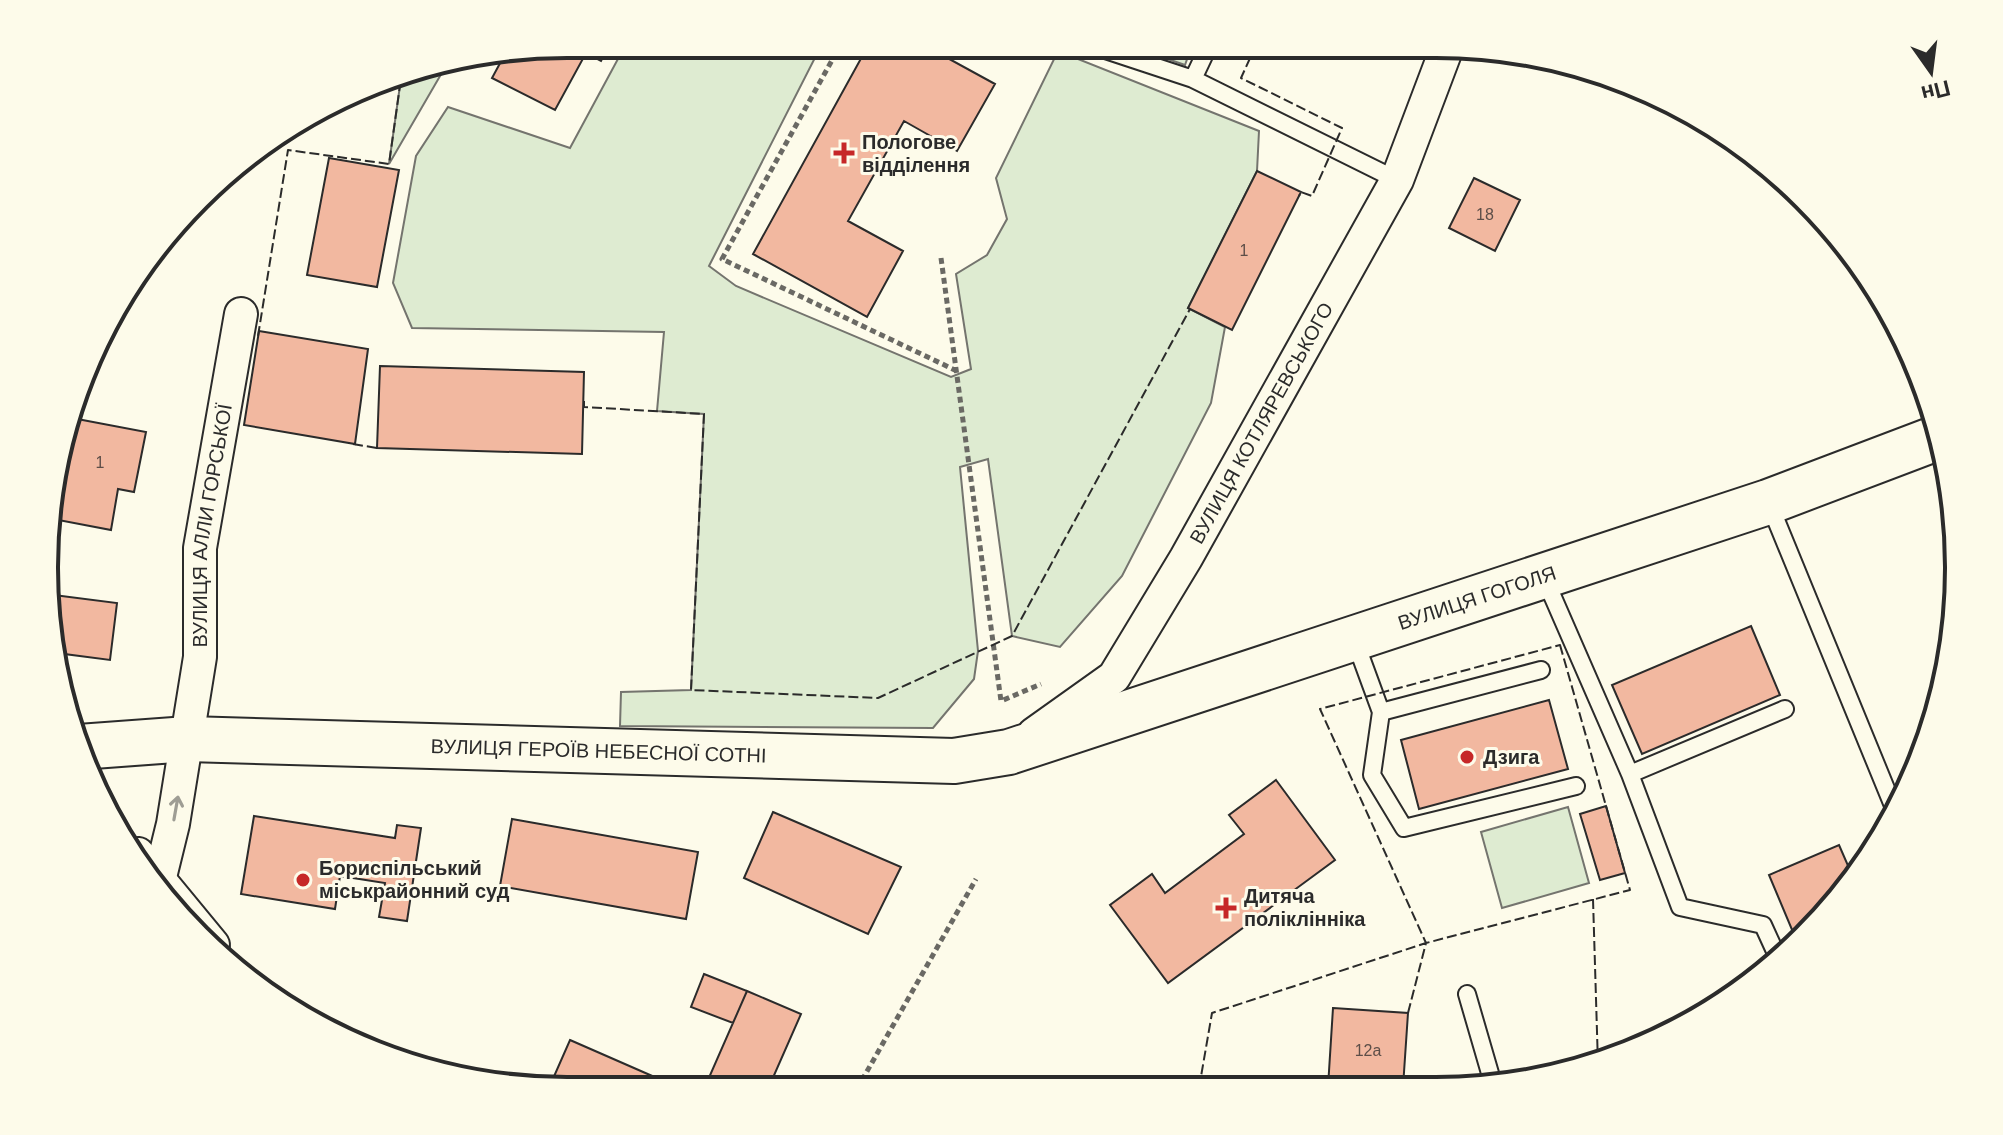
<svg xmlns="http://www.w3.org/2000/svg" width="2003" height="1135" viewBox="0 0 2003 1135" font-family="Helvetica,sans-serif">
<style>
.green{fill:#deebd1;stroke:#74746e;stroke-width:2}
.building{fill:#f2b8a0;stroke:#2b2b2b;stroke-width:2}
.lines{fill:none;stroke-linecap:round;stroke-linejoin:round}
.lane-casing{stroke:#2b2b2b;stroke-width:20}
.street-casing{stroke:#2b2b2b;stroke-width:36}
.secondary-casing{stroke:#2b2b2b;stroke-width:48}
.path{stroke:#6a6964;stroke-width:5;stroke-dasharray:6 4;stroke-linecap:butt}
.lane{stroke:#fdfbea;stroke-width:16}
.street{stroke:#fdfbea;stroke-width:32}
.secondary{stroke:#fdfbea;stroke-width:44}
.fence{stroke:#2b2b2b;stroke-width:2;stroke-dasharray:10 4;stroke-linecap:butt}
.oneway{stroke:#9e9d94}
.poi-dot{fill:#c62828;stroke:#fdfbea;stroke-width:3}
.labels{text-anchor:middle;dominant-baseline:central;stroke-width:6;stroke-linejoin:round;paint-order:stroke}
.number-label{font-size:16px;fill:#5d4e48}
.poi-label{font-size:20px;font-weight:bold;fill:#2b2b2b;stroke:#fdfbea;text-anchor:start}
.street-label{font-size:20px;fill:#2b2b2b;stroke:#fdfbea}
.rim{fill:none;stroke:#2b2b2b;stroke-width:4}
</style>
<rect width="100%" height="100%" fill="#fdfbea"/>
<path class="green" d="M626,44H822L709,266L736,286L951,377L971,369L956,274L987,255L1007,219L996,178L1058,51L1259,131L1257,171L1188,308L1225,327L1211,403L1122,576L1060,647L1012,636L988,459L960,467L978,651L974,679L933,728L620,726L621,692L691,690L704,414L657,411L664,332L412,328L393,283L416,156L448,107L570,148Z
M1127,45H1192L1185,65Z
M447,64L389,164L402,71Z
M1568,807L1589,883L1502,908L1481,832Z"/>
<path class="building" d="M568,44H610L601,61L586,53L555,110L492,78L505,54Z
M869,44H922L995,84L957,151L904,121L848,221L903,251L867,317L753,254Z
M329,158L399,170L377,287L307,275Z
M1257,171L1301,192L1232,330L1188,308Z
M1474,178L1520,200L1495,251L1449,228Z
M259,331L368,349L355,444L244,425Z
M380,366L584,372L582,454L377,448Z
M72,418L146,432L134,492L118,489L111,530L53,519L62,434L69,435Z
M46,594L117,603L110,660L57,653Z
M1751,626L1780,695L1642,754L1612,685Z
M1549,700L1568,769L1419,809L1401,740Z
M1276,780L1335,860L1168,983L1110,905L1152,874L1165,893L1244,834L1229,815Z
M1606,806L1625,873L1600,880L1580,814Z
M773,812L901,867L868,934L744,878Z
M254,816L395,838L397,825L421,828L407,921L379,917L385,883L340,876L335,909L241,894Z
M512,819L698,852L686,919L500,886Z
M1839,845L1853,877L1798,944L1769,875Z
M704,974L747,991L733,1023L691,1007Z
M747,991L801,1014L768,1089H704Z
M1333,1008L1408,1013L1403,1087H1328Z
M570,1040L682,1089L548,1090Z"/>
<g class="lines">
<defs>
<path id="lane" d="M1090,45L1193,79L1397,180
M1193,79L1209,45
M1769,503L1896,813
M1545,579L1630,774L1680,907L1763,925L1779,960
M1355,641L1381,712L1372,775L1404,828L1576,786
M1381,712L1541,670
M1630,774L1785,709
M1467,994L1494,1087"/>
<g id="street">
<path id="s1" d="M1034,734L1114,677L1186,558L1397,180L1448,45"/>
<path d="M138,854L213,945"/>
<path id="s2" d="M160,877L173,824L200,657V548L241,314"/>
</g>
<g id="secondary">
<path id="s3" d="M79,747L188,739L954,761L1009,752L1768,502L1942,436"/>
</g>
</defs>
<use href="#lane" class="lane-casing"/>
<use href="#street" class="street-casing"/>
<use href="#secondary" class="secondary-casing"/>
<path class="path" d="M841,44L722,259L957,371
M941,258L1001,701L1041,684
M857,1089L976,879"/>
<use href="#lane" class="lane"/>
<use href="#street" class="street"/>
<use href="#secondary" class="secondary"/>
<path class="fence" d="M1256,45L1241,78L1342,128L1312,196L1301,192L1299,196
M258,336L288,150L389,164L402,71
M584,401V407L704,414L691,690L878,698L1012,636L1190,309
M353,444L377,448V445
M1560,645L1630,890L1426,943L1320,709Z
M1593,899L1598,1065
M1408,1013L1426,943
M1199,1088L1212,1013L1426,943"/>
</g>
<defs><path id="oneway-shaft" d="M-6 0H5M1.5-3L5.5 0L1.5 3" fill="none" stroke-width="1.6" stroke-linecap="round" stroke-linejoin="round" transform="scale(2)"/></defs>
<use class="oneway" href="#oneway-shaft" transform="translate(176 808) rotate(-80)"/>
<g class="poi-dot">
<path d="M840 141h8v8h8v8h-8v8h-8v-8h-8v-8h8z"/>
<circle cx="1467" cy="757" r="8"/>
<circle cx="303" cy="880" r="8"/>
<path d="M1222 896h8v8h8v8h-8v8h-8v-8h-8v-8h8z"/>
</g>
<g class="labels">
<g class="number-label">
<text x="1485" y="214">18</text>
<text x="1244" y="250">1</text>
<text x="100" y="462">1</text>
<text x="1368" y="1050">12а</text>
</g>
<g class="poi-label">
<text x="862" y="142">Пологове<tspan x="862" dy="23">відділення</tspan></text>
<text x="1483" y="757">Дзига</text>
<text x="319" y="868">Бориспільський<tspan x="319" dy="23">міськрайонний суд</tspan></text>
<text x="1244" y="896">Дитяча<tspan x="1244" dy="23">поліклінніка</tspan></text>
</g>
<g class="street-label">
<text stroke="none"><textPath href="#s1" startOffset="392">ВУЛИЦЯ КОТЛЯРЕВСЬКОГО</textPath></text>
<text stroke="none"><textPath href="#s2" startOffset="356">ВУЛИЦЯ АЛЛИ ГОРСЬКОЇ</textPath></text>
<text stroke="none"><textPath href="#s3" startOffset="1424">ВУЛИЦЯ ГОГОЛЯ</textPath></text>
<text stroke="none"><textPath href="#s3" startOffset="520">ВУЛИЦЯ ГЕРОЇВ НЕБЕСНОЇ СОТНІ</textPath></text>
</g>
</g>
<path d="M0 0H2003V1135H0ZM567 58H1436A509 509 0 0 1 1945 567V568A509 509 0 0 1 1436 1077H567A509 509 0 0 1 58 568V567A509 509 0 0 1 567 58Z" fill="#fdfbea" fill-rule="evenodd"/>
<path class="rim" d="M567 58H1436A509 509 0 0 1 1945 567V568A509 509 0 0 1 1436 1077H567A509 509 0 0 1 58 568V567A509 509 0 0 1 567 58Z"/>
<g transform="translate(1931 72) rotate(166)" stroke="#fdfbea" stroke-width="6" paint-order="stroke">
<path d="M0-6L14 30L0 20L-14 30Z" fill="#2b2b2b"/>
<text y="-12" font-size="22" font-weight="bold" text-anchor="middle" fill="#2b2b2b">Пн</text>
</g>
</svg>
